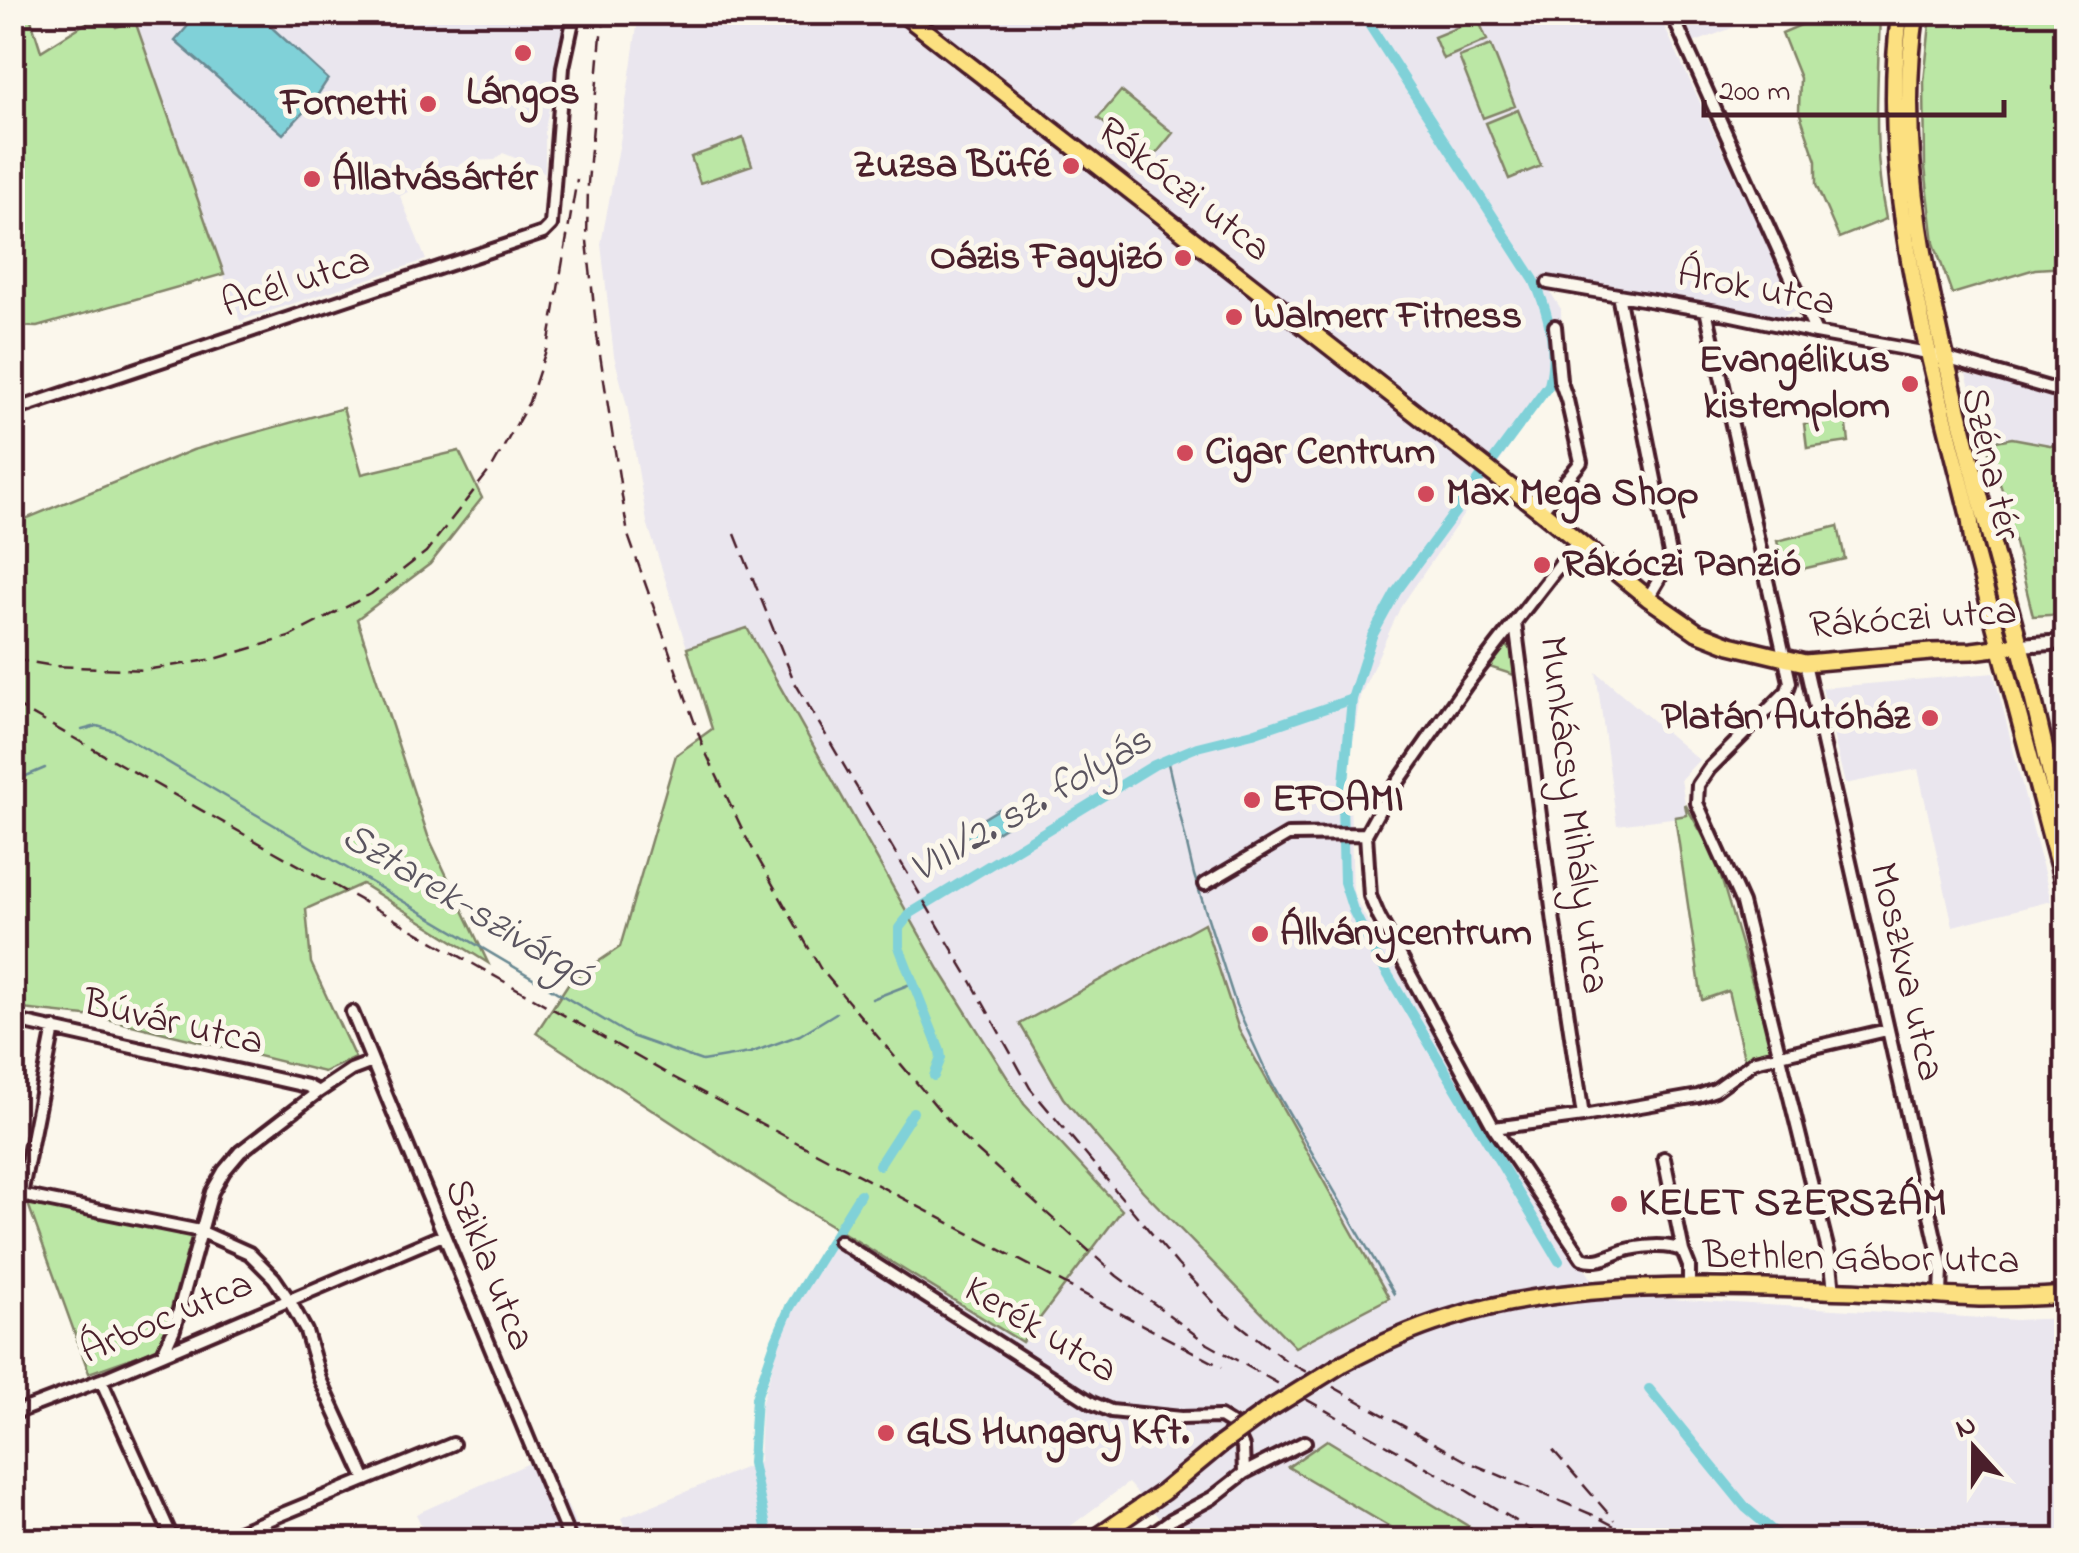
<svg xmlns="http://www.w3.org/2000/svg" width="2079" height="1553" viewBox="0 0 2079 1553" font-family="'Indie Flower',sans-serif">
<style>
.built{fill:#eae6ee}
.green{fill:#bbe7a5;stroke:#828368;stroke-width:2.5}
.water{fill:#80d1d8;stroke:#6a8a93;stroke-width:2.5}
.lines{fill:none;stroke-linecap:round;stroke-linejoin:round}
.stream{stroke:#6a8a93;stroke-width:2.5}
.canal{stroke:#80d1d8;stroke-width:10}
.minor-casing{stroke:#4a1f2b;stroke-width:18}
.tertiary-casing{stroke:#4a1f2b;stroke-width:20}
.primary-casing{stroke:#4a1f2b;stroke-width:22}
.minor{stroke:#fbf7ec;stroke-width:10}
.tertiary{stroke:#fbf7ec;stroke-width:12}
.primary{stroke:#fce080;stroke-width:15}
.rail{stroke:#4a1f2b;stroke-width:2.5;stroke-dasharray:15 8;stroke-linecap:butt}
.primary-bridge-casing{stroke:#4a1f2b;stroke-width:22;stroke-linecap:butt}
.primary-bridge{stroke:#fce080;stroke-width:15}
.poi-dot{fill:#d1495b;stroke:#fbf7ec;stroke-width:4}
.labels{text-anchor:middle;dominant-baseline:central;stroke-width:10;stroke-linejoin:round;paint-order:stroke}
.poi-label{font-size:40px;font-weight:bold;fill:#4a1f2b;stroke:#fbf7ec;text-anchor:start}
.street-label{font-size:40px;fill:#4a1f2b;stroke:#fbf7ec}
.water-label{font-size:42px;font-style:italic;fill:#5a545f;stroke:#fbf7ec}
</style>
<rect width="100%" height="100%" fill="#fbf7ec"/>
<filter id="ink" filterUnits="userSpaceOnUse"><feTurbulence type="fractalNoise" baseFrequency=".01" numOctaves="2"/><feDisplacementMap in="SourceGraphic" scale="20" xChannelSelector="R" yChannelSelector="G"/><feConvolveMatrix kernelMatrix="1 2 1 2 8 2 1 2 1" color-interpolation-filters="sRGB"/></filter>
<g filter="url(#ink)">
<path class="built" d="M147,12L567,13L545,130V173L537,167L503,153L495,160L467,161L400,196L426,260L240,321L135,21Z
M639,13H1658L1798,310L1779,318L1542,279L1561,309L1562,370L1400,608L1360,696L1349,769L1353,891L1360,908L1446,1052L1602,1295L2016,1320L2066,1318V1540H1185L1168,1528L1128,1483L1052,1540H631L621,1518L759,1462L761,1404L791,1306L842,1232L1022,1342L1122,1210L1024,1104L939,969L747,629L687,648L647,522L627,406L614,356L601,244L620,142Z
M1679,13H1771L1693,43Z
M1966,374L2066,399V448L2013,438L1986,443Z
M1596,672L1699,760L1681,779L1687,816L1617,825Z
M1994,673L2051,901L1953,926L1918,769L1845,784L1822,688Z
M545,1456L583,1540H428L416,1514Z"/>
<path class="green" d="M13,12L29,13L41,51L102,13H107L116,27L135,21L224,274L37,327L13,326Z
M1068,12H1134V13L1071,27Z
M1820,12L1880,13C1878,81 1872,152 1886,219L1839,238L1816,185V161L1799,111L1800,78L1782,33L1815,19Z
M1931,13H2066V267L2035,269L1952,294L1934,243L1925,167L1924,82Z
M1478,19L1487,40L1443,59L1434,37Z
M1491,45L1515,106L1483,118L1459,57Z
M1121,91L1173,133L1150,161L1098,118Z
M1518,110L1541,166L1509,179L1486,123Z
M743,138L752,165L700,183L691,157Z
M343,408L362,474L459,451L482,498L430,564L357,619L428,836L488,963L362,884L306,909L311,963L355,1058L324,1072L103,1018L13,1008V524L193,450Z
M1846,418L1849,442L1807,448L1804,424Z
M2012,438L2066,448V614L2033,616L2002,490L1986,443Z
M1838,526L1845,559L1785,573L1777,541Z
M747,628L939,969L1024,1104L1122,1210L1022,1342L785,1197L536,1033L570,981L620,947L676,755L712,729L687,648Z
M1506,645L1512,651L1514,675L1486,666Z
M1685,804L1715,857L1772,1049L1745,1062L1728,991L1702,1000L1675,817L1687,815Z
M1204,923L1239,1030L1389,1298L1295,1347L1143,1191L1063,1098L1020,1024Z
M27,1201L192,1234L160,1348L89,1373Z
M1327,1440L1491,1540H1412L1288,1467Z"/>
<path class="water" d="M199,13H256L328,79L313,102L283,134L175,41Z
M999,809L1008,825L973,847L963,831Z"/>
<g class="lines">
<path class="stream" d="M82,730L97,726L115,731L631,1036L702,1061L750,1053L800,1035L836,1013
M1167,759L1194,875L1236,1005L1271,1082L1394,1294
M12,782L45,768
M872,999L913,983"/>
<path class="canal" d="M1361,12L1534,280C1549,313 1558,349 1549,385L1396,592L1372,636L1352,699L1342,804L1344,882L1353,910L1372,948L1559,1261
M934,1076L941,1058L940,1051L899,947V928L911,913L1154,765L1197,747L1253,733L1352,699
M879,1165L913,1112
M1649,1389L1746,1508L1784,1540
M769,1540L752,1463L756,1398L776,1340L790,1307L860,1194"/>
<defs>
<path id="minor" d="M1671,12L1816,333
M1548,283L1718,312L1816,333L1928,353L2066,393
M1618,295L1671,559L1648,598
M1706,310L1790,682L1787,691L1709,769L1698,785L1697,803L1742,903L1831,1263L1834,1291
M12,411L543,233L551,225L563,67L575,12
M1541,511L1581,462L1567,400L1560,380L1555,326
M1578,541L1466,685L1382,805L1366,834L1370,896L1379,917L1494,1128L1582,1258C1599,1264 1608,1256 1623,1251C1640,1246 1668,1243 1683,1251
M1515,623L1554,923L1583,1116
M1805,663L1942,1268L1941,1295
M1205,884L1288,835L1366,834
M352,1012L570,1540
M12,1020L307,1086L318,1092
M1494,1128L1583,1116L1698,1096L1715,1090L1755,1061L1887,1030
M1664,1158L1683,1251L1689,1266V1288
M21,1195L200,1231L249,1253L274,1278L289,1300L306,1331L320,1379L366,1480
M12,1216L21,1195L54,1028
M839,1241L1092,1403L1111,1411L1181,1418L1220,1417L1233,1425L1243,1447L1244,1473
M164,1351L174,1329L212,1192L224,1171L240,1152L318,1092L351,1070L372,1062
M101,1380L173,1540
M12,1414L101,1380L443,1235
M219,1540L453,1444
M1143,1540L1171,1520L1212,1498L1244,1473L1305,1442"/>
<path id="tertiary" d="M2019,645L2066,642"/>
<path id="primary" d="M901,12L1541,511L1648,598L1697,632L1730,645L1805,663L1931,652L1972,651L2019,645
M1900,12C1877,185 1929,354 1970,519L1973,544L2066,893
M1916,12C1892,168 1938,328 1975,477C1989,534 2005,590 2020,646C2037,710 2050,775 2066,838
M1342,1364C1376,1346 1410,1330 1446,1319C1586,1274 1754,1288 1900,1293C1927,1294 1955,1298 1983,1298C2011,1298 2039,1297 2066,1295
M1093,1540L1163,1492L1221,1444"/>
</defs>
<use href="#minor" class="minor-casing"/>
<use href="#tertiary" class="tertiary-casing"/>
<use href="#primary" class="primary-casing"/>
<use href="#minor" class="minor"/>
<use href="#tertiary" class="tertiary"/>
<use href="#primary" class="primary"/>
<path class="rail" d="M607,12L601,35L588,183L587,241L597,335L628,535L704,749L746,837L820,968L963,1138L1117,1276L1208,1344L1451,1481L1547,1540
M735,534L794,681L971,981L1030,1088L1178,1265L1224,1313L1285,1360L1466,1461L1593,1515L1624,1531L1635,1540
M12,659L54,666L145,670L215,659L289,637L371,594L426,552L493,466L529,402L549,341L577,179
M12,703L673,1077L1222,1367
M1553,1450L1614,1520
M1313,1528L1333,1540"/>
<defs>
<path id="primary-bridge" d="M1221,1444L1268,1410L1342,1364"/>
</defs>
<use href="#primary-bridge" class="primary-bridge-casing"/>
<use href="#primary-bridge" class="primary-bridge"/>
</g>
</g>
<g class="poi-dot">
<circle cx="523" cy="53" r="10"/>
<circle cx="428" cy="104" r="10"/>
<circle cx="1071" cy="166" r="10"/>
<circle cx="312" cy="179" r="10"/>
<circle cx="1183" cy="258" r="10"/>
<circle cx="1234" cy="317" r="10"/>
<circle cx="1910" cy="384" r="10"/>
<circle cx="1185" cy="453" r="10"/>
<circle cx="1426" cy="494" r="10"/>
<circle cx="1542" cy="565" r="10"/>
<circle cx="1930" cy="718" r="10"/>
<circle cx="1252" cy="800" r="10"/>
<circle cx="1260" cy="934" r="10"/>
<circle cx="1619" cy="1204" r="10"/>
<circle cx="886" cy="1433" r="10"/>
</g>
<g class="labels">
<g class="poi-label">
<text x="523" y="93" text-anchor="middle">Lángos</text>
<text x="408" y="104" text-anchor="end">Fornetti</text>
<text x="1051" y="166" text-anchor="end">Zuzsa Büfé</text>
<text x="332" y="179">Állatvásártér</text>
<text x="1163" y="258" text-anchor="end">Oázis Fagyizó</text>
<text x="1254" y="317">Walmerr Fitness</text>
<text x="1890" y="361" text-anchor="end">Evangélikus<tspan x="1890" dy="46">kistemplom</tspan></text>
<text x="1205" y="453">Cigar Centrum</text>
<text x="1446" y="494">Max Mega Shop</text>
<text x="1562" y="565">Rákóczi Panzió</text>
<text x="1910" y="718" text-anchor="end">Platán Autóház</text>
<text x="1272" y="800">EFOAMI</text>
<text x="1280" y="934">Állványcentrum</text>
<text x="1639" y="1204">KELET SZERSZÁM</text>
<text x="906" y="1433">GLS Hungary Kft.</text>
</g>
<g class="street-label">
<text transform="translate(1183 191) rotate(38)">Rákóczi utca</text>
<text transform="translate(296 284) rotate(-18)">Acél utca</text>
<text transform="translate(1756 290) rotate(11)">Árok utca</text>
<text transform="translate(1989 464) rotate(77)">Széna tér</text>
<text transform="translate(1913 620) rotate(-4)">Rákóczi utca</text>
<text transform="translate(1572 815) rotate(83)">Munkácsy Mihály utca</text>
<text transform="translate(1905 972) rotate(77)">Moszkva utca</text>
<text transform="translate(173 1024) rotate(13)">Búvár utca</text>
<text transform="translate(1861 1260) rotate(1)">Bethlen Gábor utca</text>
<text transform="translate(488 1265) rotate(68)">Szikla utca</text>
<text transform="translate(167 1319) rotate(-23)">Árboc utca</text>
<text transform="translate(1040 1331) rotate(31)">Kerék utca</text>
</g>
<g class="water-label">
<text transform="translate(1031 806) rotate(-30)">VIII/2. sz. folyás</text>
<text transform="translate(467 907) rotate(31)">Sztarek-szivárgó</text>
</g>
</g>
<rect width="2079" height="1553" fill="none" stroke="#fbf7ec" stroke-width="50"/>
<rect x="25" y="25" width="2029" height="1503" fill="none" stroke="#4a1f2b" stroke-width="4" filter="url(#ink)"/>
<g transform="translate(1974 1448) rotate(339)" stroke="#fbf7ec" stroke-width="8" paint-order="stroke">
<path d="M0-8L18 38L0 25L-18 38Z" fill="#4a1f2b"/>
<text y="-15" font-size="28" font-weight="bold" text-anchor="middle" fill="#4a1f2b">N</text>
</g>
<path d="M1704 100v15h300v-15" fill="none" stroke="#4a1f2b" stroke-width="5"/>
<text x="1719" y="100" font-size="30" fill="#4a1f2b" stroke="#fbf7ec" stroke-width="8" paint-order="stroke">200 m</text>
</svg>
